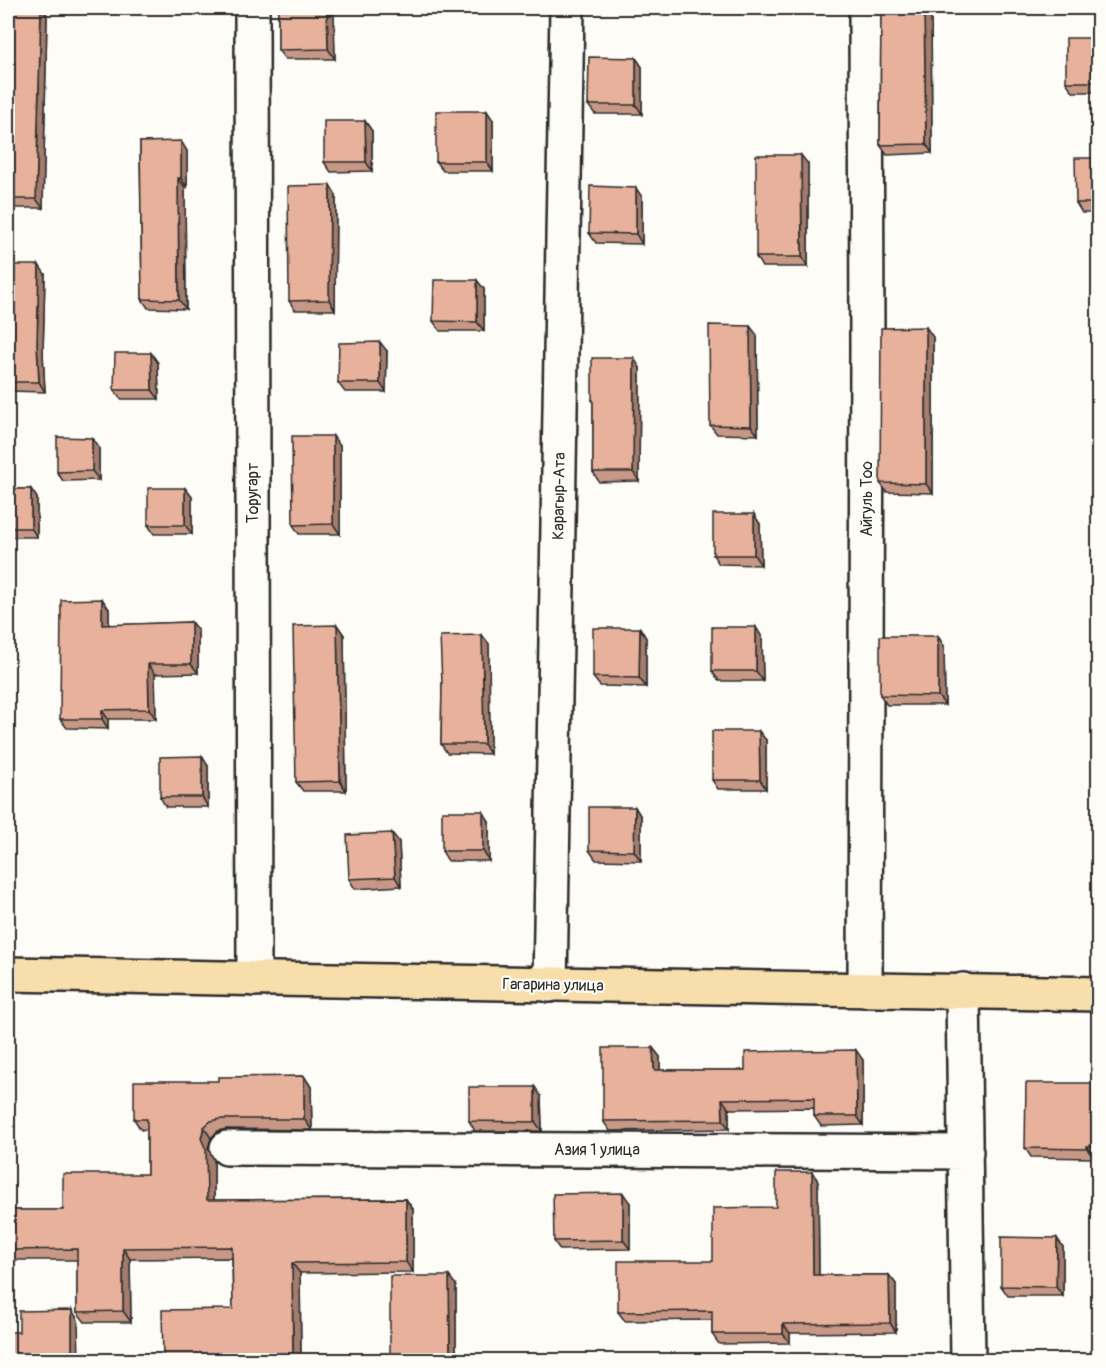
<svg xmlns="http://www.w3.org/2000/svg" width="1106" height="1368" viewBox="0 0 1106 1368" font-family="Pangolin,sans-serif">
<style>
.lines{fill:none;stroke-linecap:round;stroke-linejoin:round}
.minor-casing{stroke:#2b2b2b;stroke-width:38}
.major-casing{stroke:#2b2b2b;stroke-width:38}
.minor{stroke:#fdfcf7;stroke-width:33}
.major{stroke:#f8deab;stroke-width:33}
.wall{fill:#c79885;stroke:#2b2b2b;stroke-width:1.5}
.shaded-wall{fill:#a27c6c;stroke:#2b2b2b;stroke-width:1.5}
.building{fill:#e7b19b;stroke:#2b2b2b;stroke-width:1.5}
.labels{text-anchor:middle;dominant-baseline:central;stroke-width:4.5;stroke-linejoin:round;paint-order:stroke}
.street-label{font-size:16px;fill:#2b2b2b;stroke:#fdfcf7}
</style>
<rect width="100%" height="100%" fill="#fdfcf7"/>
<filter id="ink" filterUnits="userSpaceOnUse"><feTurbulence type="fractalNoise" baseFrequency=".0167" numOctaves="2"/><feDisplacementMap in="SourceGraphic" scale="12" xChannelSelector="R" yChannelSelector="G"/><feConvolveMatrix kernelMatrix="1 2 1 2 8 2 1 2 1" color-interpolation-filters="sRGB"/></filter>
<g filter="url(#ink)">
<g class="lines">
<defs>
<path id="minor" d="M252,8L254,979
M550,985L567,8
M865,990L867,348L866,8
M963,990L968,1360
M227,1148L966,1152"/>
<path id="major" d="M8,974L1098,994"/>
</defs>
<use href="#minor" class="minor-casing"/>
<use href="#major" class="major-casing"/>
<use href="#minor" class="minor"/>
<use href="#major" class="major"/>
</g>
<path class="wall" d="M8,8H42L47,15L43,208H8Z
M278,8H333L335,59H285L278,50Z
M447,8H491L490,10H448Z
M881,8H931L932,153L887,155L880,145Z
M1098,38V92H1073L1066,82Z
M636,58L642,67V114H595L588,105Z
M493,120V171H443L436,162Z
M365,121L372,131V171L331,172L324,162Z
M140,142L187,151V187H185L186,309L148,308L142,299Z
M1098,158V213H1082L1076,203Z
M808,164V267H762L756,257Z
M336,195L335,310H295L289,301Z
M642,197V244L596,243L589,233Z
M8,265L45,274L43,353L45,392L8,391Z
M484,289V331H440L433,321Z
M757,335L758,435L717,434L710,425Z
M933,337V493L887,492L880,483Z
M387,351L386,392H345L338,383Z
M151,353L158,363L159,399H121L114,390Z
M640,368L639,481L599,482L593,472V402L592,400Z
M92,438L99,448V480L63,481L57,472Z
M340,446V534H299L293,525Z
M185,488L192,497V534H154L148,525Z
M8,489H31L37,498V537H8Z
M760,524L761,565L719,564L713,555Z
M102,599L109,609V625L191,622L198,631V673L155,674L156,719H108V729L67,728L60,719Z
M337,625L344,635L346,791H303L296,782Z
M640,628L646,638V687L600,686L593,677Z
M482,635L489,644L490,754L447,753L441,744L442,684Z
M762,637L763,681H719L712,671Z
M944,646L945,705H887L880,695Z
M766,740V789H718L712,780Z
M208,766V807H166L160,797Z
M635,807L641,817V861L596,860L589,850Z
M489,821V861H448L442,851Z
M392,833L399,842L401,886L355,889L349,879Z
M653,1048L660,1057V1070H745L863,1060V1125L821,1126L814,1116V1108L729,1109V1129L610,1131L603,1121Z
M304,1076L311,1087L312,1130L227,1129L218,1131L211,1138L208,1148L214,1160V1200L406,1199L413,1209V1272L300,1273L301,1360H164L163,1359L233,1309L232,1258L130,1259L131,1322H85L77,1312V1260H8V1210H63L147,1174V1129L141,1130L134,1119L218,1081Z
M1098,1083V1155H1094V1158L1031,1157L1025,1148Z
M541,1096L542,1131H475L469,1121Z
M812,1172L818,1181L819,1275H889L896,1284V1332L790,1333V1343L719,1344L712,1334V1320L625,1321L618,1312L713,1261L776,1207Z
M630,1203V1249L560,1250L554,1241Z
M1063,1247V1296H1008L1001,1286Z
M456,1285V1360H394L390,1355Z"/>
<path class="shaded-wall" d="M41,8H42L47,15L43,208L36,199Z
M327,8H333L334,9L335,59L328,49Z
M924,8H931L932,153L926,144Z
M636,58L642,67V114L636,105Z
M487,111L493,120V171L487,162Z
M365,121L372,131V171L366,162Z
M181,141L187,151V187L181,178Z
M801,155L808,164V267L802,257Z
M178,178L185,187L186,309L179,300Z
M330,185L336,195L335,310L329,300Z
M636,188L642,197V244L636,234Z
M39,265L45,274L43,353L45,392L39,382L37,344Z
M477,280L484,289V331L477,322Z
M750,326L757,335L758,435L751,426Z
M926,327L933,337V493L926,484Z
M380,342L387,351L386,392L380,383Z
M151,353L158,363L159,399L152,390Z
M634,358L640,368L639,481L633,472Z
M333,436L340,446V534L333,524Z
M92,438L99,448V480L92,471Z
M185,488L192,497V534L185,525Z
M31,489L37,498V537L31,528Z
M754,514L760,524L761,565L754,555Z
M102,599L109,609V635L102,625Z
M191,622L198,631V673L191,664Z
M337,625L344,635L346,791L340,781Z
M756,627L762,637L763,681L756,671Z
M640,628L646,638V687L639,678Z
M482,635L489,644L490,754L484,744Z
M938,636L944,646L945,705L938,696Z
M148,664L155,674L156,719L149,709Z
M102,710L108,719V729L102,719Z
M759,731L766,740V789L760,780Z
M202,756L208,766V807L202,797Z
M635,807L641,817V861L634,851Z
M483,811L489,821V861L483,851Z
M392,833L399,842L401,886L395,877Z
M653,1048L660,1057V1079L654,1070Z
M856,1050L863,1060V1125L857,1116Z
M304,1076L311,1087L312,1130L304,1119Z
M535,1087L541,1096L542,1131L535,1122Z
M722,1099L729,1109V1129L723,1120Z
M204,1127L211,1138L208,1148L214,1160V1210L207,1200L201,1138Z
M1087,1146L1094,1155V1158L1087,1149Z
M812,1172L818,1181L819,1285L813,1275Z
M623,1193L630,1203V1249L623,1240Z
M406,1199L413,1209V1272L406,1262Z
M1057,1238L1063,1247V1296L1056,1287Z
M123,1248L130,1259L131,1322L123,1311Z
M292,1263L300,1273L301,1360H293Z
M889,1275L896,1284V1332L890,1323Z
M449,1276L456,1285V1360H454L450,1355Z
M72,1310L78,1320L79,1360H72Z
M783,1324L790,1333V1343L783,1334Z"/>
<path class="building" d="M8,8H41L36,199H8Z
M278,8H327L328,49L278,50Z
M881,8H924L926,144L880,145Z
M1066,38H1098V82H1066Z
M589,57L636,58V105H588Z
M436,111H487V162H436Z
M324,121H365L366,162H324Z
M181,141V178H178L179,300L142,299L140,142Z
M756,155H801L802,257H756Z
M1075,158H1098V203H1076Z
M330,185L329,300L289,301L288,186Z
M590,186L636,188V234L589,233Z
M8,265H39L37,344L39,382H8Z
M434,280H477V322L433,321Z
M709,325L750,326L751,426L710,425Z
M926,327V484L880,483L881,328Z
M380,342V383H338L339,343Z
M115,353H151L152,390H114Z
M592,358H634L633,472H593V400H592Z
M292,436H333V524L293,525Z
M57,437L92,438V471L57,472Z
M148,488H185V525H148Z
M8,489H31V528H8Z
M713,514H754V555H713Z
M102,599V625L191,622V664H148L149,709L102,710V719H60L61,600Z
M337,625L340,781L296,782L293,626Z
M712,627H756V671H712Z
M593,628H640L639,678L593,677Z
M482,635L484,744H441L442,684L440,636Z
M880,636H938V696L880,695Z
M712,731H759L760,780H712Z
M202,756V797H160V757Z
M589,807H635L634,851L589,850Z
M442,811H483V851H442Z
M392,833L395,877L349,879L347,835Z
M603,1048H653L654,1070H745V1052L856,1050L857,1116H814V1098L722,1099L723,1120L603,1121Z
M304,1076V1119H220L211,1121L204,1127L201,1138L206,1150L207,1200L406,1199V1262L292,1263L293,1360H241V1358L163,1359L162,1310L233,1309L232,1247L123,1248V1311L77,1312V1249L8,1250V1210H63V1174H147V1119H134V1081H218V1077Z
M1026,1083H1098V1146H1087V1149L1025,1148Z
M469,1087H535V1122L469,1121Z
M776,1172H812L813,1275H889L890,1323L783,1324V1334H712V1311L618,1312V1261H713V1208L776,1207Z
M623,1193V1240L554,1241L553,1194Z
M1001,1237L1057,1238L1056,1287L1001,1286Z
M390,1276H449L450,1355H390Z
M72,1310V1360H8V1332H19V1311Z"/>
</g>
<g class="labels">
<g class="street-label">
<text transform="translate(253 493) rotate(-90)">Торугарт</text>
<text transform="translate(559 496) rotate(-89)">Карагыр-Ата</text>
<text transform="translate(867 499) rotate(-90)">Айгуль Тоо</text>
<text transform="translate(553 985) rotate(1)">Гагарина улица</text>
<text x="597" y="1150">Азия 1 улица</text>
</g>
</g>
<rect width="1106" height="1368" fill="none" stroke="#fdfcf7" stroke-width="30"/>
<rect x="15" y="15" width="1076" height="1338" fill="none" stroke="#2b2b2b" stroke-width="2" filter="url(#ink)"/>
</svg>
